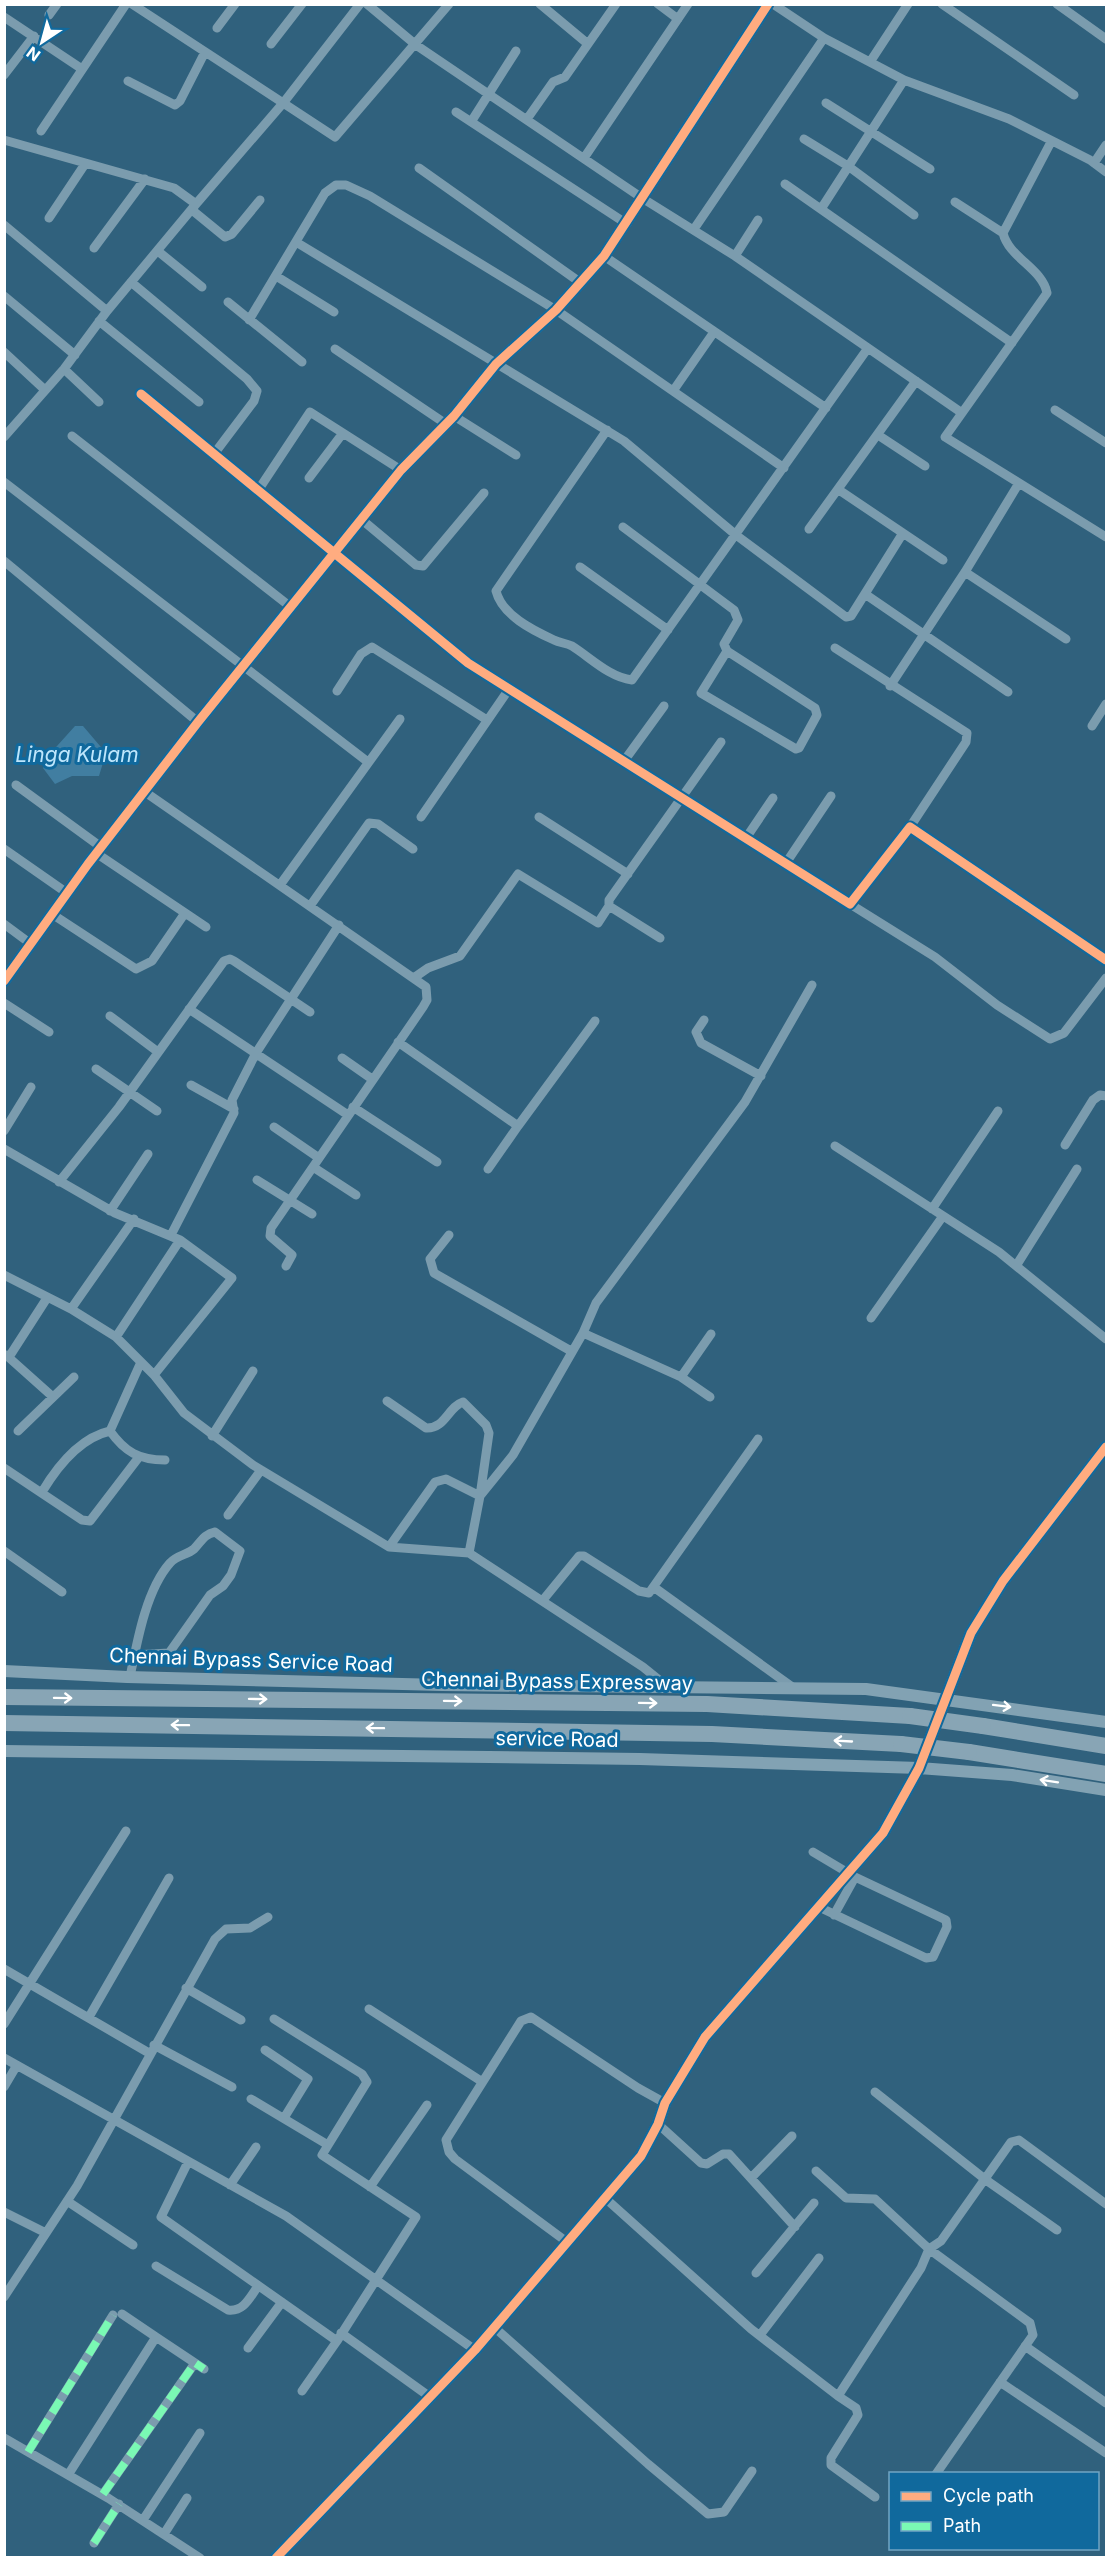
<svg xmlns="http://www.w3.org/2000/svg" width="1111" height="2562" viewBox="0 0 1111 2562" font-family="Inter,sans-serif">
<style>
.water{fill:#417ea1}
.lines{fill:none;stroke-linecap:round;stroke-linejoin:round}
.street{stroke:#7b9cae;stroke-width:9}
.secondary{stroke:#82a2b3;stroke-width:12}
.highway{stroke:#88a5b5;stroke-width:16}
.highway-bridge{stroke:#88a5b5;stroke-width:16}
.quiet{stroke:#7af9b4;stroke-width:8;stroke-dasharray:15 8;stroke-linecap:butt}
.cycleway-casing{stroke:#10699d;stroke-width:13}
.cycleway{stroke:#ffac80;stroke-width:9}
.oneway{stroke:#fff}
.labels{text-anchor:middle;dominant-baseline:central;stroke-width:6;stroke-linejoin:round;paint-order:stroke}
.street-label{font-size:20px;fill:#fff;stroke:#10699d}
.water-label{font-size:21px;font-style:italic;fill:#bee6fc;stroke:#10699d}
</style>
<rect width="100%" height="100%" fill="#30617d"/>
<path class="water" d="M75,726H83L106,753L99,776H72L55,784L43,768L48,756Z"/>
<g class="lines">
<path class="street" d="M132,4L335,137L449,4
M367,4L416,45L642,198L735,256L962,413
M540,4L588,44
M658,4L678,19
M773,4L824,38L904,80L1009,119L1090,160L1106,172
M942,4L1074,95
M1057,4L1106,39
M49,15L57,4
M4,17L82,69
M217,28L235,4
M271,44L302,4
M870,62L908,4
M4,75L34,36
M128,81L175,105L180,101L205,52
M826,103L930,169
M456,112L627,224
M527,119L553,82L565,77L616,4
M471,122L516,51
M41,131L126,4
M804,139L848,166L914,215
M4,140L174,188L196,204
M1051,142L1003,233C1009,258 1042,268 1047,293L945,437L1106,537
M584,158L688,4
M1094,163L1106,145
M419,168L581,283
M785,184L1012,343
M955,202L1003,233
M821,209L904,80
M192,210L225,237L232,234L260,200
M49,218L85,164
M4,225L107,311
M694,229L824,38
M296,242L624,441L736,535L846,617L851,616L903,533
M94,248L145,179
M159,252L202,287
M604,256L826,408
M735,256L758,220
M276,276L334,312
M131,282L247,379L257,391L254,401L214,454
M4,296L75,355
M228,302L302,362
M249,320L325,193L336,185H346L370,196L556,310L784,468
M99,321L199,402
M335,349L446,424
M4,352L45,390
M64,369L99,402
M673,391L714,332
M141,394L468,663L850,904L910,827L1106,960
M1055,410L1106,443
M454,416L516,455
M607,430L496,591C502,615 532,630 554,640C560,643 566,643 572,646C591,658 609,677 632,680L868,348
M878,435L925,466
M72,436L292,608
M4,437L64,369L107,311L196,204L284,102L360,4
M309,478L343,433
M4,482L368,762
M259,489L310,412L401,470
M839,490L943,560
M361,519L416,565L423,566L484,493
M623,527L734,610L738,620L724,644L727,651L815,708L817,715L799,748L796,749L701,693L727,651
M809,529L916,381
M4,561L198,722
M580,567L668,630
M965,572L1066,639
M865,594L1008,692
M835,648L967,733L966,742L910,827
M890,686L965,572L1019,483
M337,691L361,654L372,647L487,720
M1092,726L1106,704
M624,761L664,706
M16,785L101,847
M145,792L426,987L427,1000L423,1007L271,1228L270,1236L292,1255L286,1266
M421,817L509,689
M539,817L628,874
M746,838L773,798
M4,849L67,893
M96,853L206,927
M786,863L831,796
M280,885L400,719
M850,904L935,957L997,1005L1050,1039L1064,1033L1106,978
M310,906L369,823L378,824L413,849
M52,914L136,969L152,961L185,913
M4,924L31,944
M660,938L609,906V900L721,742
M415,977L428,968L460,956L518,874L598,923L609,906
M4,1003L49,1032
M189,1009L348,1115
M110,1016L158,1052
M704,1020L696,1032L701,1043L761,1076
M398,1042L518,1126L595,1021
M342,1058L372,1079
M96,1069L157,1111
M191,1085L234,1109
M353,1107L437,1162
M274,1127L319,1158
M4,1131L31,1087
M1065,1145L1093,1100L1100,1095L1106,1096
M835,1146L999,1252L1106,1339
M4,1149L115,1213L180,1240L232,1278L154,1375
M313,1167L356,1195
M488,1169L518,1126
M257,1180L312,1214
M59,1182L119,1107L224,961L230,959L234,961L310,1012
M932,1209L998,1111
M110,1211L148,1154
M171,1235L234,1113L232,1100L256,1053L339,925
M449,1235L430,1259L434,1273L571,1351
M1016,1266L1077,1169
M4,1275L71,1309L116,1337L154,1375L184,1413L253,1465L389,1547L469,1553L643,1667L669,1688
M71,1309L134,1219
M871,1318L943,1216
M583,1333L596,1303L745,1102L812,985
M116,1337L180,1240
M6,1355L53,1397
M9,1357L47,1298
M681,1377L711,1334
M387,1401L426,1428C445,1429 448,1407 463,1402L486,1425L489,1433L480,1496L469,1553
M18,1431L74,1377
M110,1431C125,1452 139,1460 165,1460
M212,1436L253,1371
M4,1468L82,1520L90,1521L139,1457
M42,1492C57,1467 79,1438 110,1431L141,1362
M228,1515L261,1470
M389,1547L435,1482L446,1479L480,1496L513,1455L583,1333L681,1377L710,1397
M4,1551L62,1592
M655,1588L795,1689
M543,1600L579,1556H584L639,1591L649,1593L758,1439
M130,1677C137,1642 146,1590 170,1563C177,1555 187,1555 194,1549C201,1542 204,1534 215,1532L240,1551L231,1575L223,1586L210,1595L169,1653L134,1655
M813,1852L855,1877L946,1920L947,1927L933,1957L926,1958L819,1907
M834,1915L855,1877
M4,1969L149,2053
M186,1988L241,2020
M369,2009L481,2081
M89,2017L169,1878
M4,2024L126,1831
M154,2045L232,2087
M265,2050L308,2079L284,2118
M4,2058L286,2216L475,2350
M4,2087L17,2065
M875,2092L986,2180L1057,2230
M251,2099L328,2145
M658,2124L701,2163L707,2164L723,2154H729L795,2227
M188,2162L161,2217L337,2341L416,2217L322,2155L367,2082L362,2074L274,2019
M816,2171L846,2198L875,2199L929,2249L1030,2323L1033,2335L936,2474
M751,2178L792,2136
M230,2185L256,2147
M370,2187L427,2105
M605,2198L751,2329L838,2396L921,2268L929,2249L941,2241L1011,2142L1019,2140L1106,2204
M67,2201L133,2245
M4,2212L46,2233
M567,2242L455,2159L449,2152L446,2140L521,2021L531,2017L638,2088L665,2103
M156,2266L228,2310C244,2312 250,2297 258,2286
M756,2273L814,2203
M4,2297L77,2186L215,1939L226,1929L250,1928L268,1917
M122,2314L156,2337
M494,2327L648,2464L708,2514L724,2512L752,2471
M341,2333L430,2397
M760,2335L819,2258
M1025,2346L1106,2403
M248,2348L282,2302
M1000,2382L1106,2453
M302,2391L337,2341
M838,2396L856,2408L858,2415L831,2458V2465L875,2497
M4,2438L108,2498L200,2558
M28,2452L113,2315
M68,2475L156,2337L195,2363
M103,2494L195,2363L204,2369
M143,2520L200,2433
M164,2534L187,2498
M94,2543L119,2504"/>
<path class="secondary" d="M4,981L88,864L198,722L401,470L454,416L496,364L556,310L604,256L768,4
M4,1671L127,1677L442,1685L866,1689L1106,1722
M4,1751L640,1759L919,1768L1012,1775L1106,1790
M276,2558L475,2350L641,2156L658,2124L665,2103L705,2037L883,1833L919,1768L971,1633L1003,1581L1106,1447"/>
<path class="highway" d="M4,1697L707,1704L910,1716
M4,1723L712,1734L901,1744
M983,1726L1106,1746
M969,1752L1106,1774"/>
<path class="highway-bridge" d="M910,1716L983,1726
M901,1744L969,1752"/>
<path class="quiet" d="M28,2452L113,2315
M103,2494L195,2363L204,2369
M94,2543L119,2504"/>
<defs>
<path id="cycleway" d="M141,394L468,663L850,904L910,827L1106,960
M4,981L88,864L198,722L401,470L454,416L496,364L556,310L604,256L768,4
M276,2558L475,2350L641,2156L658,2124L665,2103L705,2037L883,1833L919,1768L971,1633L1003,1581L1106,1447"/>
</defs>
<use href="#cycleway" class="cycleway-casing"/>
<use href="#cycleway" class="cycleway"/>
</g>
<defs><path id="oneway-shaft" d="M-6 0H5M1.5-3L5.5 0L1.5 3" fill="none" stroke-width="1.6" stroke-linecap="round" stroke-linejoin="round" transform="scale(1.5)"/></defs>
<g class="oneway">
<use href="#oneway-shaft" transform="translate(63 1698) rotate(1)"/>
<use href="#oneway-shaft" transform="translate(258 1699) rotate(1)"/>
<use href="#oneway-shaft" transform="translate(453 1701) rotate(1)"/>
<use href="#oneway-shaft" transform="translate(648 1703) rotate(1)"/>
<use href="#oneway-shaft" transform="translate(1002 1706) rotate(7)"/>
<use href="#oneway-shaft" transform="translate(180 1725) rotate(-179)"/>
<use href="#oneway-shaft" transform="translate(375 1728) rotate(-179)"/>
<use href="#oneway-shaft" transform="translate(843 1741) rotate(-177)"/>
<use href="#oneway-shaft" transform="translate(1049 1781) rotate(-171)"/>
</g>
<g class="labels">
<g class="street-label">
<text transform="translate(251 1660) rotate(2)">Chennai Bypass Service Road</text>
<text transform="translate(557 1681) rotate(1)">Chennai Bypass Expressway</text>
<text transform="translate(557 1739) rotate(1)">service Road</text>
</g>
<g class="water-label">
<text x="77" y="754">Linga Kulam</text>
</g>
</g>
<rect width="1111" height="2562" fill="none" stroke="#ffffff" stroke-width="12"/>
<rect x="889" y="2472" width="210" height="78" fill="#10699d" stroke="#70a5c4" stroke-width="1.5"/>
<rect x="901" y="2492" width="30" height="9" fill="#ffac80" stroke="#70a5c4" stroke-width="1.5"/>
<text x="943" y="2502" font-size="18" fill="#ffffff">Cycle path</text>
<rect x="901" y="2522" width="30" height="9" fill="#7af9b4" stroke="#70a5c4" stroke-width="1.5"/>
<text x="943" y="2532" font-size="18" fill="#ffffff">Path</text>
<g transform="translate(42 42) rotate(216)" stroke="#10699d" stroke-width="4.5" paint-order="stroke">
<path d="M0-4.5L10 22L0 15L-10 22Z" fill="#ffffff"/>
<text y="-9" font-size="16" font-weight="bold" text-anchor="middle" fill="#ffffff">N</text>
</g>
</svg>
